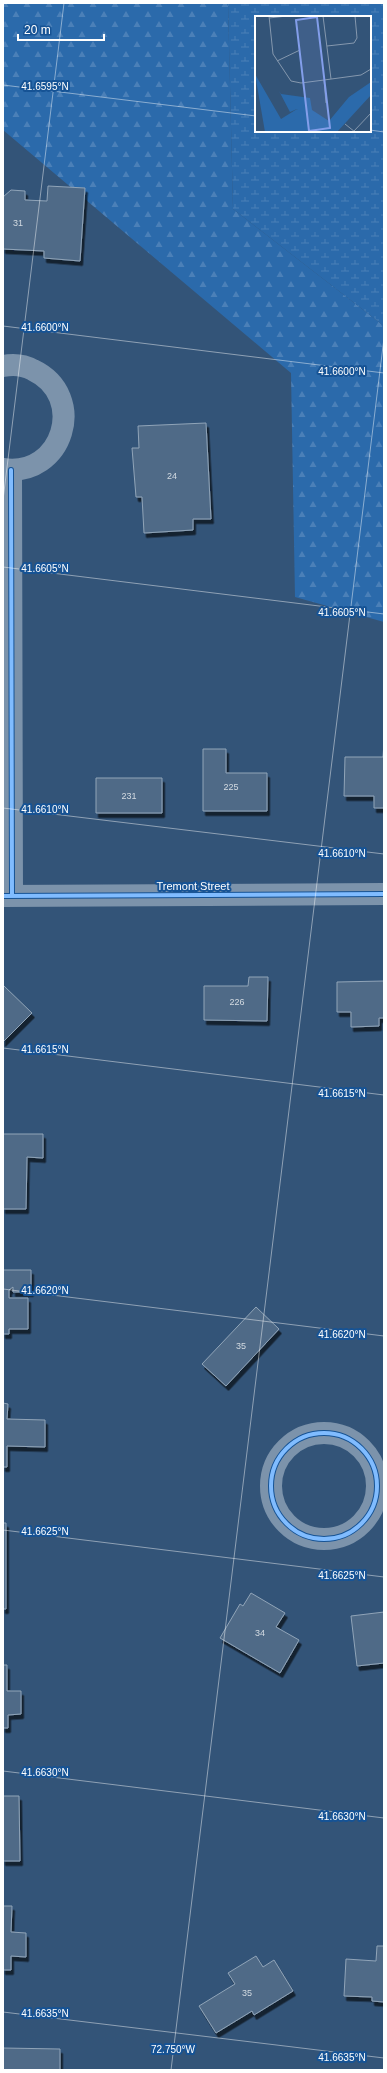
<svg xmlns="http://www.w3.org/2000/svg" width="387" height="2073" viewBox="0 0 387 2073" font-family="Helvetica,sans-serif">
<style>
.forest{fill:url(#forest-firs)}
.wetland{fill:url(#wetland-marsh);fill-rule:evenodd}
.building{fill:#506b87;stroke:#90a4b8;filter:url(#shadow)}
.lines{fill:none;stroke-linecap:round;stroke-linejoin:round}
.minor{stroke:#7c93ab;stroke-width:22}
.cycleway-casing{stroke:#165395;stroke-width:6}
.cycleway{stroke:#80bcff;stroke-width:4}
.ticks{fill:none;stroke:#fff;stroke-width:1;stroke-opacity:0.45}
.labels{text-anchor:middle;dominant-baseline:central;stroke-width:4;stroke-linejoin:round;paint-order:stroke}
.number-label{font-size:9px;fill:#d3dae1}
.street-label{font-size:11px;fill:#fff;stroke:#165395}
.inset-road{fill:none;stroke:#8598ae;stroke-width:1}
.view{fill:#839eea;fill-opacity:0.15;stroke:#839eea;stroke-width:2}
.inset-edge{fill:none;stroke:#fff;stroke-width:2}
.ticks-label{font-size:10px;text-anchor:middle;fill:#fff;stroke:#165395;stroke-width:4;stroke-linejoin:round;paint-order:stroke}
</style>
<defs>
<pattern id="forest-firs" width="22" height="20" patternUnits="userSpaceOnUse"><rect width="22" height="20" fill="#2b6aab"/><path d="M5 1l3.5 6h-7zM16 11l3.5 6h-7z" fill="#4b80b8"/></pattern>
<pattern id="wetland-marsh" width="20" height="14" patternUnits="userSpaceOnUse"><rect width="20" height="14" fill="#2b6aab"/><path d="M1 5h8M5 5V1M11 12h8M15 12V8" fill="none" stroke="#4b80b8"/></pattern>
<filter id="shadow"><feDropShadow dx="2.5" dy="4.5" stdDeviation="0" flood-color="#0009"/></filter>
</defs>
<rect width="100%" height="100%" fill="#335478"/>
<path class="forest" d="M3,3H228L233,209L384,326V622L295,597L291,373L3,130Z"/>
<path class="wetland" d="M228,3H384V326L233,209ZM256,17H370V131H256Z"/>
<path class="building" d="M48,186L85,188L80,261L44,258V251L3,249V197L11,190L25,191V200L47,201Z
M206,423L211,519H193V530L144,533L142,497H136L132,448H139L138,426Z
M384,742V808H374V796H344L345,757H383Z
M203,749H226V773H267V811H203Z
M96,778H162V813H96Z
M249,977H268L267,1021L204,1020V986H248Z
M384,981V1018H379V1026L351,1027V1012H337V982Z
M4,986L32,1013L3,1042V987Z
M3,1134H43V1158L27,1157L26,1209H3Z
M3,1270H31V1292H13V1287L9,1290V1298H28V1329H9V1334H3Z
M256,1307L279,1329L226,1386L202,1364Z
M3,1403L8,1404L7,1419L45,1420V1447L7,1446V1467H3Z
M3,1523H6V1609H3Z
M251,1593L285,1613L276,1627L299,1640L280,1673L220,1638L240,1604L243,1606Z
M384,1612V1663L357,1666L351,1616Z
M3,1665H7V1691H21V1714L8,1715V1728H3Z
M3,1796H19L20,1861H3Z
M3,1906H12L11,1932L26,1933V1957L11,1956V1970H3Z
M377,1946H384V2002L372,2001V1997L344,1996L346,1959L376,1961Z
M256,1956L263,1967L274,1960L293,1991L254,2015L252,2011L216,2033L199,2006L235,1984L228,1973Z
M3,2048L60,2049V2070H3Z"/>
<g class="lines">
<path class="minor" d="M3,366C13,364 24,365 33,370C88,396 63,478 3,469
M11,470L12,895
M3,896L384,894
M271 1486a53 53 0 1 1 106 0a53 53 0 1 1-106 0Z"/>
<defs>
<path id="cycleway" d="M11,470L12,895
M3,896L384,894
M271 1486a53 53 0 1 1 106 0a53 53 0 1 1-106 0Z"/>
</defs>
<use href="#cycleway" class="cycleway-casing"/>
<use href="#cycleway" class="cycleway"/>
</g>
<path class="ticks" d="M3,85L256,116M370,130L384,132M3,326L384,373M3,500L64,3M3,567L384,614M3,808L384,854M3,1048L384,1095M3,1289L384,1336M3,1530L384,1577M3,1771L384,1818M3,2012L384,2058M171,2070L384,338"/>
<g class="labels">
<g class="number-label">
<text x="18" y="223">31</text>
<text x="172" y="476">24</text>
<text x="231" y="787">225</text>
<text x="129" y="796">231</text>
<text x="237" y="1002">226</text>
<text x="241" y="1346">35</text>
<text x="260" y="1633">34</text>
<text x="247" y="1993">35</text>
</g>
<g class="street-label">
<text x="193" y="886">Tremont Street</text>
</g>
</g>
<g transform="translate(255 16)">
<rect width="116" height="116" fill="#335478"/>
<path d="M116,66V79L82,116L63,114L42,93L35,96L24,75L26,78L55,82L57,94L74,105L94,81Z" fill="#2b6aab"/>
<path d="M0,58L26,103L42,93L61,103L63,114H74L76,116H10Z" fill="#2b6aab"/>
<path class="inset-road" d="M14,0L18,38L36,65L46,67L69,64L106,59L116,53M68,0L76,63M14,2L32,0M72,30L99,27L102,22L100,0M22,45L45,34M69,64L71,87M90,108L100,116M99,115L116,97"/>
<path class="view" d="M62,1L75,112L54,115L41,4Z"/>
<rect width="116" height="116" class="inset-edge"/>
</g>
<g class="ticks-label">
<text x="45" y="90">41.6595°N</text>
<text x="45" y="331">41.6600°N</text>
<text x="342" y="375">41.6600°N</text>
<text x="45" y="572">41.6605°N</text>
<text x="342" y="616">41.6605°N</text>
<text x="45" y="813">41.6610°N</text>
<text x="342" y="857">41.6610°N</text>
<text x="45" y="1053">41.6615°N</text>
<text x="342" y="1097">41.6615°N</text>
<text x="45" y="1294">41.6620°N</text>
<text x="342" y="1338">41.6620°N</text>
<text x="45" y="1535">41.6625°N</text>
<text x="342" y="1579">41.6625°N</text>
<text x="45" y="1776">41.6630°N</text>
<text x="342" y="1820">41.6630°N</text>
<text x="45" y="2017">41.6635°N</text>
<text x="173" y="2053">72.750°W</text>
<text x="342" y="2061">41.6635°N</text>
</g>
<rect width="387" height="2073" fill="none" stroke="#ffffff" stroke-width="8"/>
<path d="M18 34v6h86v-6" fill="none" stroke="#ffffff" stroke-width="2"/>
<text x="24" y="34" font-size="12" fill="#ffffff" stroke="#165395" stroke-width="3" paint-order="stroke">20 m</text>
</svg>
